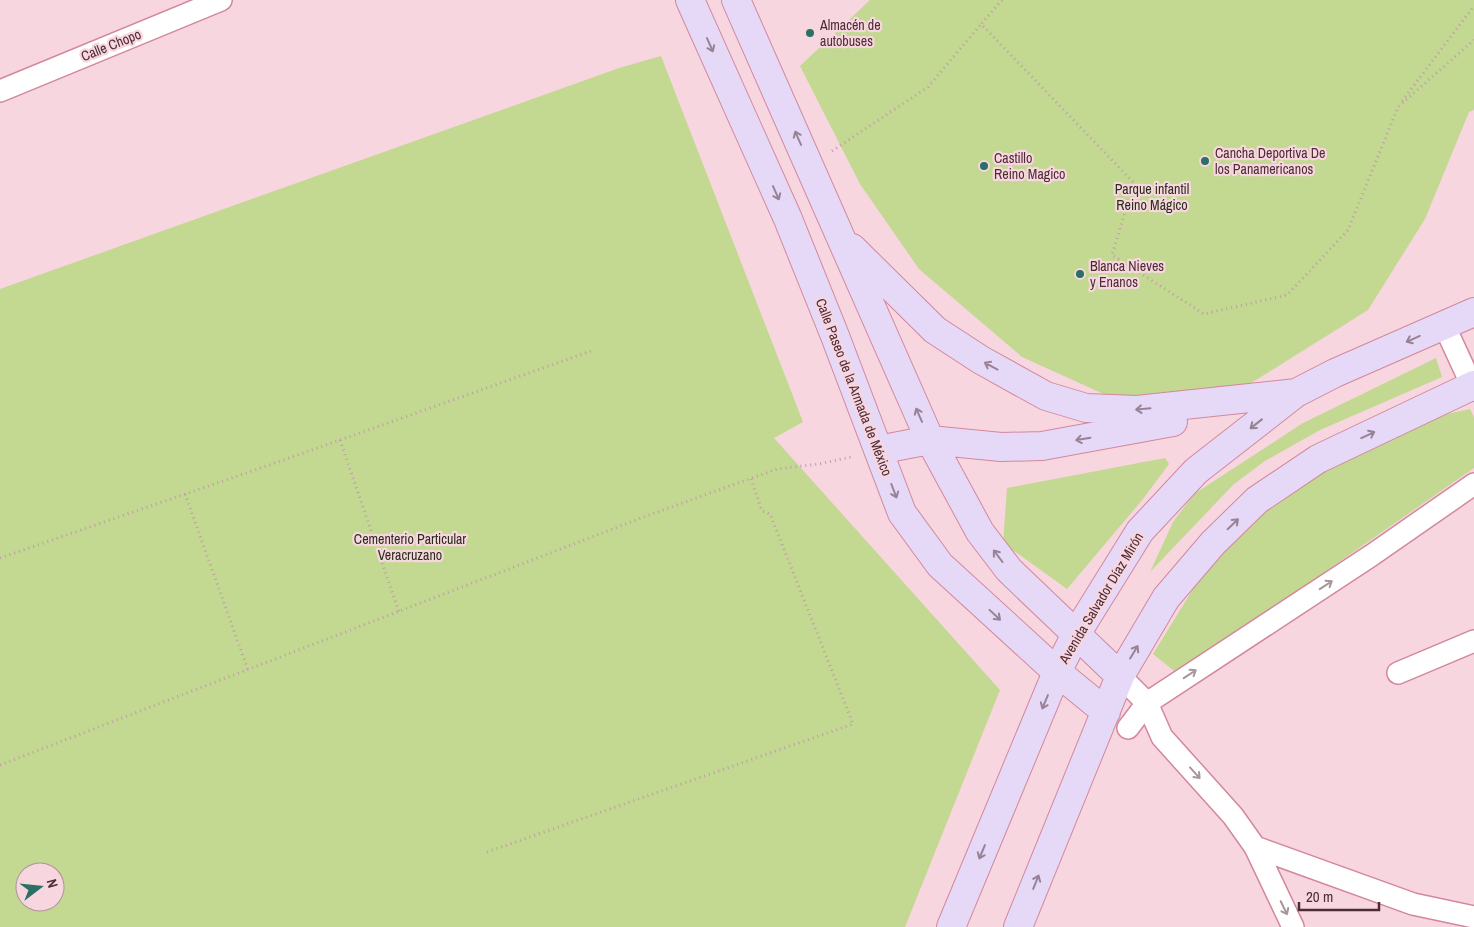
<svg xmlns="http://www.w3.org/2000/svg" width="1474" height="927" viewBox="0 0 1474 927" font-family="'Archivo Narrow',sans-serif">
<style>
.green{fill:#c3d890;fill-rule:evenodd}
.lines{fill:none;stroke-linecap:round;stroke-linejoin:round}
.minor-casing{stroke:#d3879d;stroke-width:24}
.secondary-casing{stroke:#d3879d;stroke-width:30}
.path{stroke:#bf9ea7;stroke-width:3;stroke-dasharray:1 4;stroke-linecap:butt}
.minor{stroke:#fff;stroke-width:21}
.secondary{stroke:#e5d9f7;stroke-width:28}
.oneway{stroke:#988296}
.oneway2{stroke:#a6969a}
.poi-dot{fill:#2a7065;stroke:#f8d6df;stroke-width:2}
.labels{text-anchor:middle;dominant-baseline:central;stroke-width:4.5;stroke-linejoin:round;paint-order:stroke}
.poi-label{font-size:14px;fill:#4c2c35;stroke:#f8d6df;text-anchor:start}
.street-label{font-size:14px;fill:#4c2c35;stroke:#f8d6df}
.park-label{font-size:14px;fill:#282e19;stroke:#f8d6df}
</style>
<rect width="100%" height="100%" fill="#f8d6df"/>
<path class="green" d="M870,0H1474V110L1469,112L1425,219L1368,310L1235,393L1108,396L1022,357L919,269L860,184L800,66Z
M661,56L803,422L774,438L1000,690L905,927H0V289L619,68ZM25,872H55V902H25Z
M1436,358L1442,377L1320,430L1265,461L1234,484L1150,572L1173,522L1194,494L1303,423Z
M1470,409L1474,417V468L1178,674L1153,654L1217,550L1332,461L1419,420Z
M1165,458L1169,464L1143,499L1067,589L1003,543L1007,488Z"/>
<g class="lines">
<defs>
<path id="minor" d="M0,91L221,0
M1444,325L1474,390
M1398,673L1474,641
M1120,676L1147,703L1162,737L1233,816L1255,847L1293,927
M1128,728L1147,703L1372,555L1474,484
M1255,847L1413,904L1474,917"/>
<path id="secondary" d="M690,0L788,219L835,336L902,513L940,565L1057,672L1106,712
M736,0L930,440L980,532L1009,570L1120,676
M852,248L935,330L981,360L1046,396L1086,408L1137,410L1296,393
M878,450L930,440L1001,447L1042,446L1173,422
M951,927L1057,672L1076,634L1140,531L1196,471L1296,393L1335,373L1474,312
M1018,927L1120,676L1166,598L1213,543L1257,500L1318,459L1474,385"/>
</defs>
<use href="#minor" class="minor-casing"/>
<use href="#secondary" class="secondary-casing"/>
<path class="path" d="M1002,0L981,24L1134,183L1112,255L1204,314L1287,295L1348,230L1398,107L1474,40
M1402,101L1474,6
M832,151L928,87L982,23
M340,440L399,612
M185,494L248,670
M0,558L278,462L591,351
M0,765L649,515L777,469L819,464L851,457
M487,852L853,724L770,514L762,511L751,479"/>
<use href="#minor" class="minor"/>
<use href="#secondary" class="secondary"/>
</g>
<defs><path id="oneway-shaft" d="M-6 0H5M1.5-3L5.5 0L1.5 3" fill="none" stroke-width="1.6" stroke-linecap="round" stroke-linejoin="round" transform="scale(1.25)"/></defs>
<g class="oneway">
<use href="#oneway-shaft" transform="translate(710 45) rotate(66)"/>
<use href="#oneway-shaft" transform="translate(798 138) rotate(-114)"/>
<use href="#oneway-shaft" transform="translate(776 193) rotate(66)"/>
<use href="#oneway-shaft" transform="translate(1413 339) rotate(156)"/>
<use href="#oneway-shaft" transform="translate(991 366) rotate(-152)"/>
<use href="#oneway-shaft" transform="translate(1143 409) rotate(175)"/>
<use href="#oneway-shaft" transform="translate(919 415) rotate(-114)"/>
<use href="#oneway-shaft" transform="translate(1256 424) rotate(142)"/>
<use href="#oneway-shaft" transform="translate(1368 435) rotate(-25)"/>
<use href="#oneway-shaft" transform="translate(1083 439) rotate(170)"/>
<use href="#oneway-shaft" transform="translate(894 491) rotate(69)"/>
<use href="#oneway-shaft" transform="translate(1233 524) rotate(-44)"/>
<use href="#oneway-shaft" transform="translate(998 556) rotate(-127)"/>
<use href="#oneway-shaft" transform="translate(995 615) rotate(43)"/>
<use href="#oneway-shaft" transform="translate(1134 652) rotate(-59)"/>
<use href="#oneway-shaft" transform="translate(1045 702) rotate(113)"/>
<use href="#oneway-shaft" transform="translate(982 852) rotate(113)"/>
<use href="#oneway-shaft" transform="translate(1036 882) rotate(-68)"/>
</g>
<g class="oneway2">
<use href="#oneway-shaft" transform="translate(1326 585) rotate(-33)"/>
<use href="#oneway-shaft" transform="translate(1190 674) rotate(-33)"/>
<use href="#oneway-shaft" transform="translate(1195 773) rotate(48)"/>
<use href="#oneway-shaft" transform="translate(1284 908) rotate(64)"/>
</g>
<g class="poi-dot">
<circle cx="810" cy="33" r="5"/>
<circle cx="1205" cy="161" r="5"/>
<circle cx="984" cy="166" r="5"/>
<circle cx="1080" cy="274" r="5"/>
</g>
<g class="labels">
<g class="poi-label">
<text x="820" y="25">Almacén de<tspan x="820" dy="16">autobuses</tspan></text>
<text x="1215" y="153">Cancha Deportiva De<tspan x="1215" dy="16">los Panamericanos</tspan></text>
<text x="994" y="158">Castillo<tspan x="994" dy="16">Reino Magico</tspan></text>
<text x="1090" y="266">Blanca Nieves<tspan x="1090" dy="16">y Enanos</tspan></text>
</g>
<g class="street-label">
<text transform="translate(111 45) rotate(-22)">Calle Chopo</text>
<text transform="translate(854 387) rotate(69)">Calle Paseo de la Armada de México</text>
<text transform="translate(1101 598) rotate(-59)">Avenida Salvador Díaz Mirón</text>
</g>
<g class="park-label">
<text x="1152" y="189">Parque infantil<tspan x="1152" dy="16">Reino Mágico</tspan></text>
<text x="410" y="539">Cementerio Particular<tspan x="410" dy="16">Veracruzano</tspan></text>
</g>
</g>
<g transform="translate(40 887) rotate(74)"><circle r="24" fill="#f8d6df" stroke="#b3929b"/>
<path d="M0-4L9 19L0 12L-9 19Z" fill="#2a7065"/>
<text y="-8" font-size="14" font-weight="bold" text-anchor="middle" fill="#4c2c35">N</text>
</g>
<path d="M1299 902v8h80v-8" fill="none" stroke="#4c2c35" stroke-width="2.5"/>
<text x="1306" y="902" font-size="15" fill="#4c2c35" stroke="#f8d6df" stroke-width="4" paint-order="stroke">20 m</text>
</svg>
